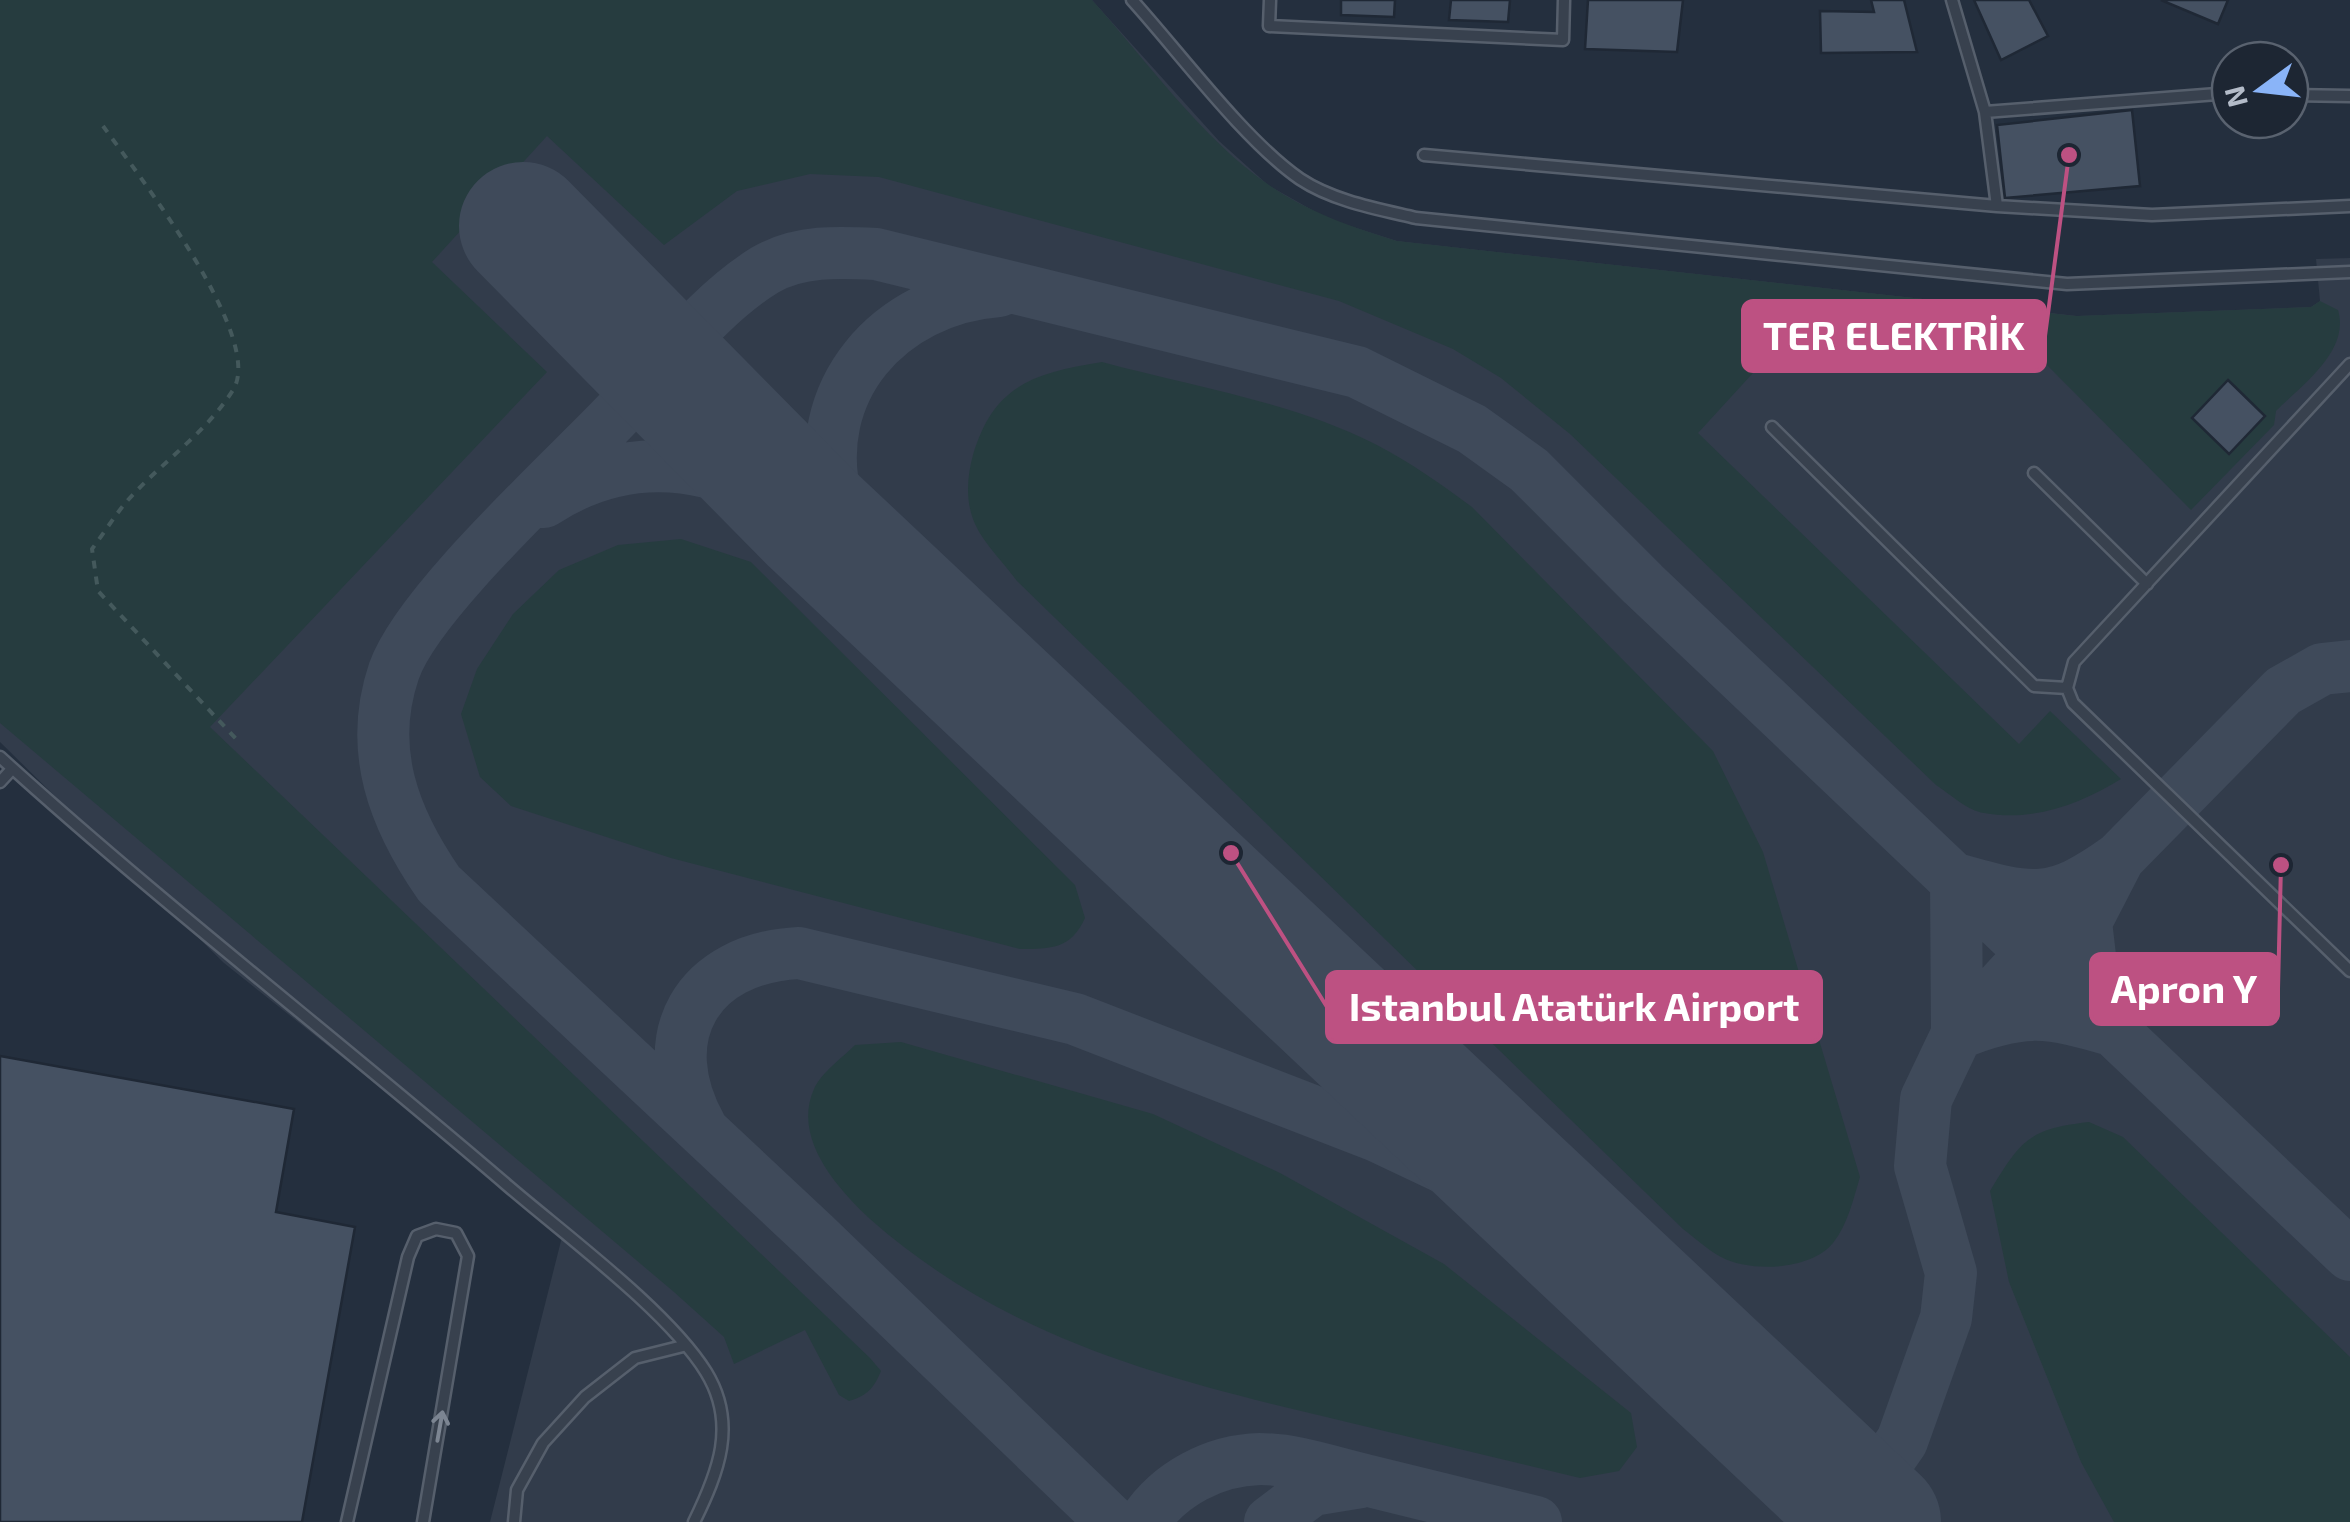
<svg xmlns="http://www.w3.org/2000/svg" width="2350" height="1522" viewBox="0 0 2350 1522" font-family="'Exo 2',sans-serif">
<style>
.airport{fill:#323c4b}
.green{fill:#263c3f}
.lines{fill:none;stroke-linecap:round;stroke-linejoin:round}
.taxiway{stroke:#3f4a5a;stroke-width:52}
.runway{stroke:#3f4a5a;stroke-width:128}
.building{fill:#455162;stroke:#1f2835;stroke-width:2.5}
.lane-casing{stroke:#565f6c;stroke-width:15}
.path{stroke:#44595c;stroke-width:4;stroke-dasharray:8 8;stroke-linecap:butt}
.lane{stroke:#38414e;stroke-width:10}
.oneway{stroke:#7c8592}
.leader{fill:none;stroke:#bd5182;stroke-width:4}
.callout-dot{fill:#bd5182;stroke:#1d2633;stroke-width:4}
.callout{fill:#bd5182;stroke:#bd5182;stroke-width:4}
.callout-label{font-size:40px;text-anchor:middle;font-weight:bold;fill:#fff}
</style>
<rect width="100%" height="100%" fill="#242f3e"/>
<path class="airport" d="M0,0H1092L1219,141L1268,185L1328,219L1397,241L2077,316L2311,307L2320,301L2316,259L2350,258V1522H490L563,1233L224,963L0,742Z"/>
<path class="green" d="M0,0H1092C1145,59 1204,141 1269,185C1308,212 1352,227 1397,241L2076,316L2311,307L2320,301L2338,310C2350,351 2303,384 2276,411L2274,425L2191,510L2040,358L2014,338L1808,313L1698,433L2019,744L2050,711L2121,779C2081,804 2032,822 1984,813C1968,811 1950,794 1936,785L1570,434L1501,378L1453,349L1339,301L879,177L810,174L737,191L664,245L547,136L432,262L547,372L210,727L870,1358L881,1371C874,1388 867,1396 849,1401L839,1395L805,1330L734,1364L724,1337L674,1292L0,723Z
M1102,362C1191,386 1292,402 1375,444C1410,462 1441,484 1472,507L1713,751L1763,852L1860,1177C1853,1200 1848,1224 1833,1243C1811,1270 1751,1273 1721,1257C1708,1250 1695,1238 1683,1229L1017,581C1004,563 984,544 975,524C965,501 967,477 973,455C994,384 1035,373 1102,362Z
M681,539L751,562L1075,885L1085,918C1071,949 1051,949 1020,949L671,858L511,806L480,777L461,714L477,669L513,614L559,570L618,545Z
M901,1042L1153,1114L1280,1173L1444,1264L1631,1413L1637,1447L1619,1471L1580,1478C1494,1457 1408,1437 1322,1416C1154,1376 1003,1336 870,1219C837,1188 792,1138 814,1089C821,1073 843,1057 855,1045Z
M2089,1122L2123,1137L2350,1357V1522H2114L2081,1462L2009,1282L1990,1191C2021,1140 2028,1129 2089,1122Z"/>
<g class="lines">
<path class="taxiway" d="M544,502C654,430 767,476 853,557
M887,589C867,562 845,536 837,503C807,391 890,299 999,291
M2119,858L2086,922L2093,982L2115,1031C2048,1011 2022,1007 1957,1034L1956,879C2033,901 2052,906 2119,858Z
M701,1127C651,1037 697,958 799,953L1075,1019L1377,1136L1567,1226
M1112,1522L814,1235L439,884C394,819 367,750 394,671C418,602 563,471 618,413C664,366 708,305 765,270C799,250 839,252 876,254L1357,372L1472,429L1529,470L1643,584L2350,1255
M1144,1522C1169,1484 1214,1460 1260,1459C1295,1459 1331,1472 1365,1480C1422,1494 1479,1508 1536,1522
M1270,1522L1312,1490L1361,1482
M1838,1522L1858,1504L1902,1441L1946,1318L1951,1273L1920,1166L1926,1099L1957,1034L2119,858L2283,691L2322,669L2350,666"/>
<path class="runway" d="M523,226L814,521L1877,1522"/>
</g>
<path class="building" d="M1341,0H1395L1394,17L1341,15Z
M1451,0H1510L1508,22L1449,20Z
M1588,0H1683L1677,52L1585,49Z
M1871,0H1904L1917,52L1821,53L1820,11L1874,12Z
M1974,0H2029L2048,36L2001,60Z
M2161,0H2228L2218,24Z
M2132,110L2140,186L2005,198L1997,125Z
M2228,380L2265,416L2229,454L2192,418Z
M0,1056L294,1109L276,1212L355,1227L302,1522H0Z"/>
<g class="lines">
<defs>
<path id="lane" d="M1132,0C1180,53 1244,140 1300,179C1333,201 1378,209 1416,218L2067,284L2350,272
M1270,0L1269,26L1563,40L1564,0
M1952,0L1985,112L1997,206
M2290,95L2350,96
M1985,112L2230,93
M1424,155L1997,206L2152,215L2350,206
M2350,364L2074,662L2067,688L2073,703L2350,971
M1772,427L2034,686L2067,688
M2034,473L2147,584
M0,757C164,906 341,1042 508,1186C565,1235 668,1311 706,1372C738,1424 718,1473 694,1522
M0,782L12,769
M347,1522L408,1257L417,1236L436,1229L456,1233L468,1256L423,1522
M514,1522L517,1490L543,1443L585,1397L635,1358L683,1346"/>
</defs>
<use href="#lane" class="lane-casing"/>
<path class="path" d="M103,126C136,172 266,338 233,390C206,433 162,462 128,500C115,515 104,533 92,549L98,591L238,741"/>
<use href="#lane" class="lane"/>
</g>
<defs><path id="oneway-shaft" d="M-6 0H5M1.5-3L5.5 0L1.5 3" fill="none" stroke-width="1.6" stroke-linecap="round" stroke-linejoin="round" transform="scale(2.5)"/></defs>
<use class="oneway" href="#oneway-shaft" transform="translate(440 1426) rotate(-80)"/>
<path class="leader" d="M2069 155L2045 336M2281 865L2278 989M1231 853L1327 1007"/>
<g class="callout-dot">
<circle cx="2069" cy="155" r="10"/>
<circle cx="2281" cy="865" r="10"/>
<circle cx="1231" cy="853" r="10"/>
</g>
<g class="callout">
<rect x="1743" y="301" width="302" height="70" rx="10"/>
<rect x="2091" y="954" width="187" height="70" rx="10"/>
<rect x="1327" y="972" width="494" height="70" rx="10"/>
</g>
<g class="callout-label">
<text x="1894" y="350">TER ELEKTRİK</text>
<text x="2184" y="1003">Apron Y</text>
<text x="1574" y="1021">Istanbul Atatürk Airport</text>
</g>
<g transform="translate(2260 90) rotate(255)"><circle r="48" fill="#1d2633" stroke="#59626f" stroke-width="2.5"/>
<path d="M0-8L18 38L0 25L-18 38Z" fill="#8ab4f8"/>
<text y="-15" font-size="28" font-weight="bold" text-anchor="middle" fill="#b4bcc9">N</text>
</g>
</svg>
